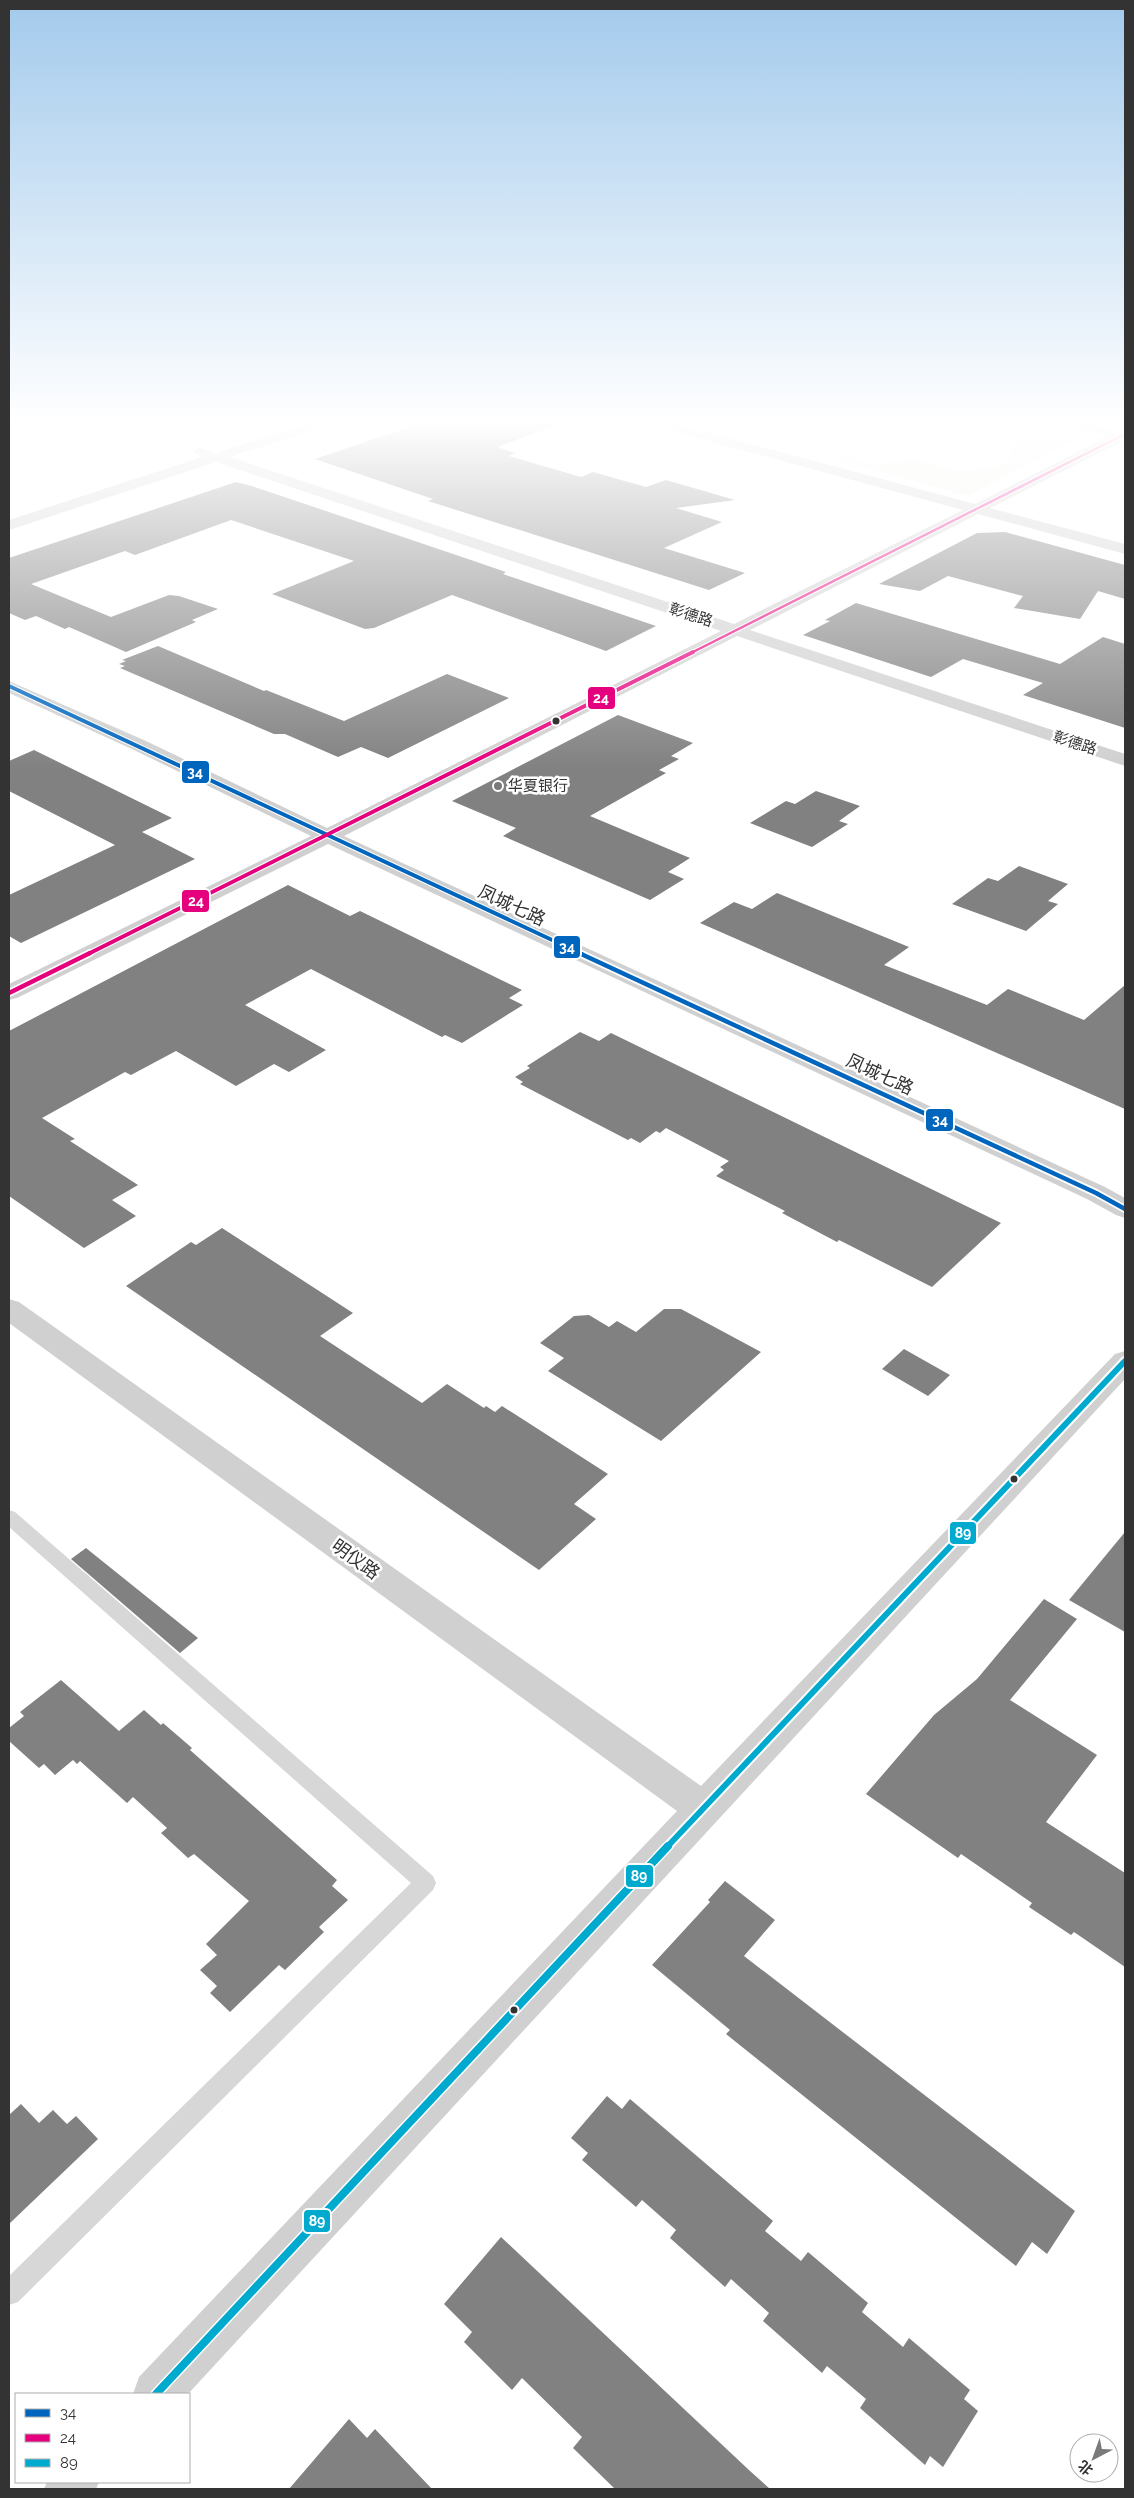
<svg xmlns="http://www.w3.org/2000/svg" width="1134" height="2498" viewBox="0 0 1134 2498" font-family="Raleway,'Noto Sans SC',sans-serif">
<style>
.green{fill:#f1f5ed}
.building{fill:#818181}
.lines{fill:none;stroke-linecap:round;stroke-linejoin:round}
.lane{fill:#d7d7d7;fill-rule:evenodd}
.secondary{fill:#d0d0d0;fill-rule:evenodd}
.bus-1-far1-casing{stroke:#fff;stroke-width:6}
.bus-1-casing{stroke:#fff;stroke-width:8}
.bus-2-far2-casing{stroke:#fff;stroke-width:4.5}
.bus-2-far1-casing{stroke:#fff;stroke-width:6}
.bus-2-casing{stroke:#fff;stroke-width:8}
.bus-3-far1-casing{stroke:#fff;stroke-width:10}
.bus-3-casing{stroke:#fff;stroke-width:11}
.bus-1-far1{stroke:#0065bd;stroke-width:4}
.bus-1{stroke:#0065bd;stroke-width:4.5}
.bus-2-far2{stroke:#e5007d;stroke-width:2.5}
.bus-2-far1{stroke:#e5007d;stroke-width:4}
.bus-2{stroke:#e5007d;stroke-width:4.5}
.bus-3-far1{stroke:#00a9ce;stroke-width:6}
.bus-3{stroke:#00a9ce;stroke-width:8}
.bus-dot{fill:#333;stroke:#fff;stroke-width:2}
.poi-dot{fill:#7a7a7a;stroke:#fff;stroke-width:2}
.labels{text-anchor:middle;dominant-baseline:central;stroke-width:5;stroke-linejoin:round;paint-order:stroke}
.far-street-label{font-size:15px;fill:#333;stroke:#fff}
.far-poi-label{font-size:15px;fill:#333;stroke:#fff;text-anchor:start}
.street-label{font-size:18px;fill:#333;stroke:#fff}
.line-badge{stroke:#fff;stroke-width:2}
.badge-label{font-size:14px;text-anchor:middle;font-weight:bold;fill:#fff}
</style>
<rect width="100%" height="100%" fill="#fff"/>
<path class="green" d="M935,420H1032L1087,434L968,496L834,459L842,456L872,464L914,459L960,471L992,468L1008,460L1015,443L1054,436L1056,430C1029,423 1004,434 976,434C962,434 945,426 931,422Z"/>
<path class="building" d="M430,420H565V422L497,447L515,453L509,456L581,477L593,472L646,487L666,480L735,500L676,508L722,522L664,548L745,573L709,590L428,501L433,499L315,459Z
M236,482L252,486L471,560L506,572L503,574L656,626L606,651L452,595L374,628L365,629L272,594L354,561L231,520L135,555L125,551L31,584L111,617L169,595L179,596L218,609L192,620L196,622L126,652L69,627L65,629L36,616L25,620L9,613V558Z
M1005,532L1125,565V599L1098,591L1080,619L1014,608L1023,596L948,576L920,591L879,584L977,533Z
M856,603L1060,664L1103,637L1125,644V728L1023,695L1043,683L963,659L931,677L803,635L830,621L825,620Z
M158,646L264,691L266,690L344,721L447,674L509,698L388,758L361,747L338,757L285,734H274L120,668L125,666L119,664L126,661L122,660Z
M618,715L693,743L671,756L679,759L659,770L666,773L590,816L690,858L668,872L684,879L650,900L503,836L516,828L452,801Z
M34,750L172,818L142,832L195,859L21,943L9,936V895L115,845L9,791V761Z
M816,791L860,806L839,821L848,824L812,847L750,823L786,801L795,804Z
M1019,866L1068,884L1048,901L1058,904L1026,931L952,904L988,878L998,881Z
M288,885L350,916L360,911L522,990L509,998L523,1005L462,1043L445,1035L442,1037L311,969L245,1005L326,1050L289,1072L274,1064L236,1086L176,1051L131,1075L125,1072L42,1118L75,1139L70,1141L138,1185L112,1200L136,1216L84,1248L9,1196V1031Z
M777,893L909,947L884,965L987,1005L1008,989L1084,1020L1125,985V1109L700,923L734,902L752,909Z
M580,1032L599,1041L611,1033L1001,1223L932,1287L839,1240L837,1242L782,1213L785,1211L716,1176L724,1170L720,1167L729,1161L666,1128L660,1133L656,1131L640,1143L631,1138L628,1140L520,1084L523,1082L515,1077L530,1068L527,1066Z
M222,1228L353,1313L320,1336L422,1403L447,1384L484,1408L486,1406L495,1412L502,1406L608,1474L574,1504L596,1519L539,1570L126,1286L191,1242L196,1245Z
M664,1309H681L761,1352L661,1441L548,1371L564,1358L540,1343L574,1316L589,1315L609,1327L617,1321L636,1332Z
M904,1349L950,1375L928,1396L882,1369Z
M1125,1532V1632L1069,1600Z
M86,1548L198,1638L180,1653L71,1559Z
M1044,1599L1077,1619L1010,1700L1097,1755L1046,1822L1125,1873V1967L1074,1932L1071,1935L1029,1907L1032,1903L961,1854L958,1858L866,1794L934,1715L977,1679Z
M61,1680L119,1731L144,1710L161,1725L163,1723L192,1748L190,1750L337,1880L332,1886L348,1900L319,1927L324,1932L285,1970L279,1965L230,2012L210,1993L217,1986L200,1970L217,1955L206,1944L249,1901L194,1854L188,1858L161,1833L167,1828L133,1797L127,1803L80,1761L77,1764L73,1760L55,1775L44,1764L39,1768L9,1741V1728L24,1716L20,1712Z
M725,1881L775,1920L744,1956L1075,2211L1047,2254L1032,2242L1016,2266L726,2034L730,2030L652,1965L710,1902L708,1900Z
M607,2096L622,2109L630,2099L773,2221L765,2231L801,2261L808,2252L868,2303L862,2312L903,2347L909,2338L970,2390L964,2399L978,2411L943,2467L930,2456L925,2465L860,2408L866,2399L827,2366L822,2373L763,2321L769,2313L731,2279L725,2287L670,2238L676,2230L642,2200L636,2207L582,2160L588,2153L571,2138Z
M21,2104L39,2123L53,2110L67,2124L76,2116L98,2139L9,2224V2115Z
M501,2237L750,2471L770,2489H615L573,2448L582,2437L522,2378L512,2390L464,2342L472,2332L444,2304Z
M349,2419L367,2438L375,2429L432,2489H289Z"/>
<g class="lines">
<path class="lane" d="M9,1510L15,1512L433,1876L436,1883L433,1890L18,2302L9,2305V2276L411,1883L9,1527Z"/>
<path class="secondary" d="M317,420H337L335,423L230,457L734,624L963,510L642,423L641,420H661L975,504L1109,436L1051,423L1050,420H1072L1121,431L1125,430V440L990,508L1125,544V554L978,514L750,630L1125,754V766L737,636L344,836L1105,1187L1125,1198V1218L1116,1215L1087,1199L328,844L17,998L9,1000V984L311,836L132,749L9,693V681L146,741L327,828L721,631L216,462L9,530V520L202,457L193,452L195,449L200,448L216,453Z
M9,1299L19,1302L701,1786L1115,1354L1125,1351V1379L188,2394H133L139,2377L677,1811L9,1323Z
M47,2482H99L96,2489H44Z"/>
<defs>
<path id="bus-1-far1" d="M9,686L582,954"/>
<path id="bus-1" d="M579,953L1096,1193L1125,1209"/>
<path id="bus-2-far2" d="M691,653L1125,434"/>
<path id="bus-2-far1" d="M88,954L693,652"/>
<path id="bus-2" d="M9,993L90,953"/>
<path id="bus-3-far1" d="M667,1847L1125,1361"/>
<path id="bus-3" d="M156,2394L668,1846"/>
</defs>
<use href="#bus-1-far1" class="bus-1-far1-casing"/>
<use href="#bus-1" class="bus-1-casing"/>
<use href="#bus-2-far2" class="bus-2-far2-casing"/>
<use href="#bus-2-far1" class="bus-2-far1-casing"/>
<use href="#bus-2" class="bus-2-casing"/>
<use href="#bus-3-far1" class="bus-3-far1-casing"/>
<use href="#bus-3" class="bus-3-casing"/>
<use href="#bus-1-far1" class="bus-1-far1"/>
<use href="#bus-1" class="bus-1"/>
<use href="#bus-2-far2" class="bus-2-far2"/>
<use href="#bus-2-far1" class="bus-2-far1"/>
<use href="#bus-2" class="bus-2"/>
<use href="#bus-3-far1" class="bus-3-far1"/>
<use href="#bus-3" class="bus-3"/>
</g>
<linearGradient id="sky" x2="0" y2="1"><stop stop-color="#a3caec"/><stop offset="0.55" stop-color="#fff"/><stop offset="1" stop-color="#fff" stop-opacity="0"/></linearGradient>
<rect width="1134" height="769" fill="url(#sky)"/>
<g class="bus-dot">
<circle cx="556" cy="721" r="4.5"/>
<circle cx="1014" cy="1479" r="4.5"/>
<circle cx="514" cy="2010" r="4.5"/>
</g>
<circle class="poi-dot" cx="498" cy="786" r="5"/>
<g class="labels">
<g class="far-street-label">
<text transform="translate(691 615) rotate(18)">彰德路</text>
<text transform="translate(1075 743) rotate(18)">彰德路</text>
</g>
<g class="far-poi-label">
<text x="508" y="786">华夏银行</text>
</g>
<g class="street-label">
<text transform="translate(512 905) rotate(25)">凤城七路</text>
<text transform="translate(880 1074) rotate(25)">凤城七路</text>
<text transform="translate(356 1559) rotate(36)">明仪路</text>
</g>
</g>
<g class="line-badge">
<rect x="587" y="686" width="29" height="24" rx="5" fill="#e5007d"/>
<rect x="181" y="760" width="29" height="24" rx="5" fill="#0065bd"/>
<rect x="181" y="889" width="29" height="24" rx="5" fill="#e5007d"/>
<rect x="553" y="935" width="28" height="24" rx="5" fill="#0065bd"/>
<rect x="925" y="1108" width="29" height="24" rx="5" fill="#0065bd"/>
<rect x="949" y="1521" width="28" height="24" rx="5" fill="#00a9ce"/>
<rect x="625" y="1864" width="29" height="24" rx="5" fill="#00a9ce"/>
<rect x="303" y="2209" width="28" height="24" rx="5" fill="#00a9ce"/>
</g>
<g class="badge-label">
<text x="601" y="703">24</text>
<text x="195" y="777">34</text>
<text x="196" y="906">24</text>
<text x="567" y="952">34</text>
<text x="940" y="1125">34</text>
<text x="963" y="1538">89</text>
<text x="639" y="1881">89</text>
<text x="317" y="2226">89</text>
</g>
<rect width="1134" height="2498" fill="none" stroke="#333333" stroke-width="20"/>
<rect x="15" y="2393" width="175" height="90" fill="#ffffff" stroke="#adadad"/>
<rect x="25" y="2409" width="25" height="8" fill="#0065bd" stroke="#adadad"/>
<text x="60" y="2418" font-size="15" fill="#333333">34</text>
<rect x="25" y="2434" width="25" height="8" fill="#e5007d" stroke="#adadad"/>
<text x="60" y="2443" font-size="15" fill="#333333">24</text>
<rect x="25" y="2459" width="25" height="8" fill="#00a9ce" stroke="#adadad"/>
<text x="60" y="2468" font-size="15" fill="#333333">89</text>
<g transform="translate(1094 2458) rotate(221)"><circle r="24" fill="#ffffff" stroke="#adadad"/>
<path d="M0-4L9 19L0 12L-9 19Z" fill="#7a7a7a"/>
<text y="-8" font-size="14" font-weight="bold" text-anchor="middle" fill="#333333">北</text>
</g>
</svg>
